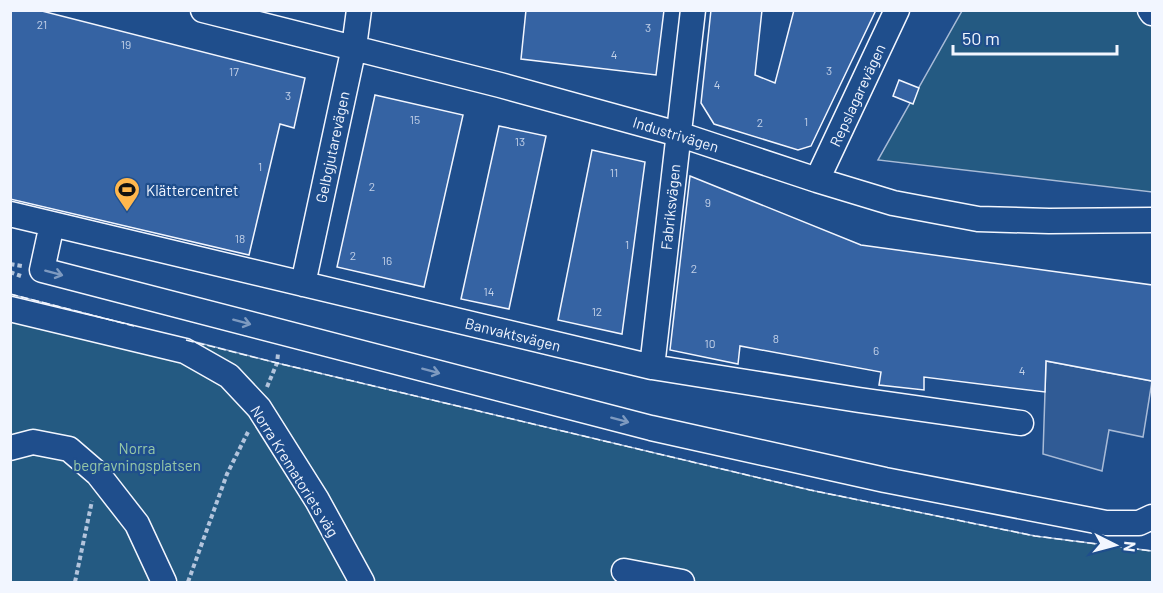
<svg xmlns="http://www.w3.org/2000/svg" width="1163" height="593" viewBox="0 0 1163 593" font-family="Barlow,sans-serif">
<style>
.green{fill:#245a82;stroke:#a8bbd7;stroke-width:1.5}
.parking{fill:#305b95;stroke:#a8bbd7;stroke-width:1.5}
.building{fill:#3563a3;stroke:#f2f6ff;stroke-width:1.5}
.lines{fill:none;stroke-linecap:round;stroke-linejoin:round}
.minor-casing{stroke:#f2f6ff;stroke-width:27}
.path{stroke:#b3c4dc;stroke-width:4;stroke-dasharray:4.5 3;stroke-linecap:butt}
.minor{stroke:#1f4e8c;stroke-width:24}
.fence{stroke:#f2f6ff;stroke-width:1.5;stroke-dasharray:8 3;stroke-linecap:butt}
.oneway{stroke:#7e9ac0}
.labels{text-anchor:middle;dominant-baseline:central;stroke-width:4.5;stroke-linejoin:round;paint-order:stroke}
.number-label{font-size:12px;fill:#c3d1e8}
.street-label{font-size:15px;fill:#f2f6ff;stroke:#1f4e8c}
.poi-label{font-size:15px;fill:#f2f6ff;stroke:#1f4e8c;text-anchor:start}
.park-label{font-size:15px;fill:#97c8a6;stroke:#1f4e8c}
</style>
<rect width="100%" height="100%" fill="#1f4e8c"/>
<path class="green" d="M962,11H1152V192L878,160Z
M10,294L277,363L810,490L1035,536L1152,551V582H11Z"/>
<path class="parking" d="M1046,361L1152,381L1143,437L1109,430L1102,471L1043,454Z"/>
<path class="building" d="M10,10H38L305,78L294,128L280,124L249,255L10,199Z
M526,10H664L656,75L521,59Z
M711,10H762L755,75L775,83L794,10H876L811,146L798,150L714,124L701,103Z
M899,80L919,88L913,104L893,96Z
M375,95L463,115L424,287L337,267Z
M499,126L546,136L509,309L461,299Z
M592,150L645,162L622,334L558,320Z
M690,176L861,245L1152,285V381L1046,361L1045,392L924,377V390L879,385L881,372L740,346L738,364L670,350Z"/>
<g class="lines">
<defs>
<path id="minor" d="M203,10L500,85L678,134L817,180L893,203L978,219L1049,221L1152,220
M1150,10L1152,13
M817,180L897,10
M10,214L652,367L859,400L1021,423
M52,224L42,270L651,428L885,480L1106,523H1139L1152,517
M303,284L354,47L359,10
M10,309L185,351L229,376L259,408L317,500L362,582
M652,367L693,10
M10,448L33,442L69,449L98,474L137,524L164,582
M624,571L682,582"/>
</defs>
<use href="#minor" class="minor-casing"/>
<path class="path" d="M10,264L22,266
M10,272L21,276
M267,387L277,363L278,354
M75,582L92,501
M188,582L227,474L248,432"/>
<use href="#minor" class="minor"/>
<path class="fence" d="M10,294L134,326
M186,340L277,363L810,490L1035,536L1152,551"/>
</g>
<defs><path id="oneway-shaft" d="M-6 0H5M1.5-3L5.5 0L1.5 3" fill="none" stroke-width="1.6" stroke-linecap="round" stroke-linejoin="round" transform="scale(1.5)"/></defs>
<g class="oneway">
<use href="#oneway-shaft" transform="translate(54 273) rotate(15)"/>
<use href="#oneway-shaft" transform="translate(242 322) rotate(15)"/>
<use href="#oneway-shaft" transform="translate(431 371) rotate(15)"/>
<use href="#oneway-shaft" transform="translate(620 420) rotate(15)"/>
</g>
<defs>
<symbol id="stadium-pin" viewBox="-11 -11 22 30"><path d="M0 17L-7.5 6A9.5 9.5 0 1 1 7.5 6Z" fill="#ffb74d" stroke="#1f4e8c"/><path d="M0-5a6.5 5 0 1 0 0 10a6.5 5 0 1 0 0-10ZM-3.5-1.8h7v3.6h-7Z" fill="#111"/></symbol>
</defs>
<g fill-rule="evenodd">
<use href="#stadium-pin" x="112" y="175" width="30" height="40"/>
</g>
<g class="labels">
<g class="number-label">
<text x="42" y="24">21</text>
<text x="648" y="27">3</text>
<text x="126" y="44">19</text>
<text x="614" y="54">4</text>
<text x="829" y="70">3</text>
<text x="234" y="71">17</text>
<text x="717" y="84">4</text>
<text x="288" y="95">3</text>
<text x="415" y="119">15</text>
<text x="806" y="121">1</text>
<text x="760" y="122">2</text>
<text x="520" y="141">13</text>
<text x="260" y="166">1</text>
<text x="614" y="172">11</text>
<text x="372" y="186">2</text>
<text x="708" y="202">9</text>
<text x="240" y="238">18</text>
<text x="627" y="244">1</text>
<text x="353" y="255">2</text>
<text x="387" y="260">16</text>
<text x="694" y="268">2</text>
<text x="489" y="291">14</text>
<text x="597" y="311">12</text>
<text x="776" y="338">8</text>
<text x="710" y="343">10</text>
<text x="876" y="350">6</text>
<text x="1022" y="370">4</text>
</g>
<g class="street-label">
<text transform="translate(857 95) rotate(-65)">Repslagarevägen</text>
<text transform="translate(676 134) rotate(17)">Industrivägen</text>
<text transform="translate(332 147) rotate(-78)">Gelbgjutarevägen</text>
<text transform="translate(670 207) rotate(-84)">Fabriksvägen</text>
<text transform="translate(513 334) rotate(14)">Banvaktsvägen</text>
<text transform="translate(295 471) rotate(58)">Norra Krematoriets väg</text>
</g>
<g class="poi-label">
<text x="146" y="190">Klättercentret</text>
</g>
<g class="park-label">
<text x="137" y="448">Norra<tspan x="137" dy="17">begravningsplatsen</tspan></text>
</g>
</g>
<rect width="1163" height="593" fill="none" stroke="#f2f6ff" stroke-width="24"/>
<g transform="translate(1115 545) rotate(96)" stroke="#1f4e8c" stroke-width="4.5" paint-order="stroke">
<path d="M0-4.5L10 22L0 15L-10 22Z" fill="#f2f6ff"/>
<text y="-9" font-size="16" font-weight="bold" text-anchor="middle" fill="#f2f6ff">N</text>
</g>
<path d="M953 45v9h164v-9" fill="none" stroke="#f2f6ff" stroke-width="3"/>
<text x="962" y="45" font-size="18" fill="#f2f6ff" stroke="#1f4e8c" stroke-width="4.5" paint-order="stroke">50 m</text>
</svg>
